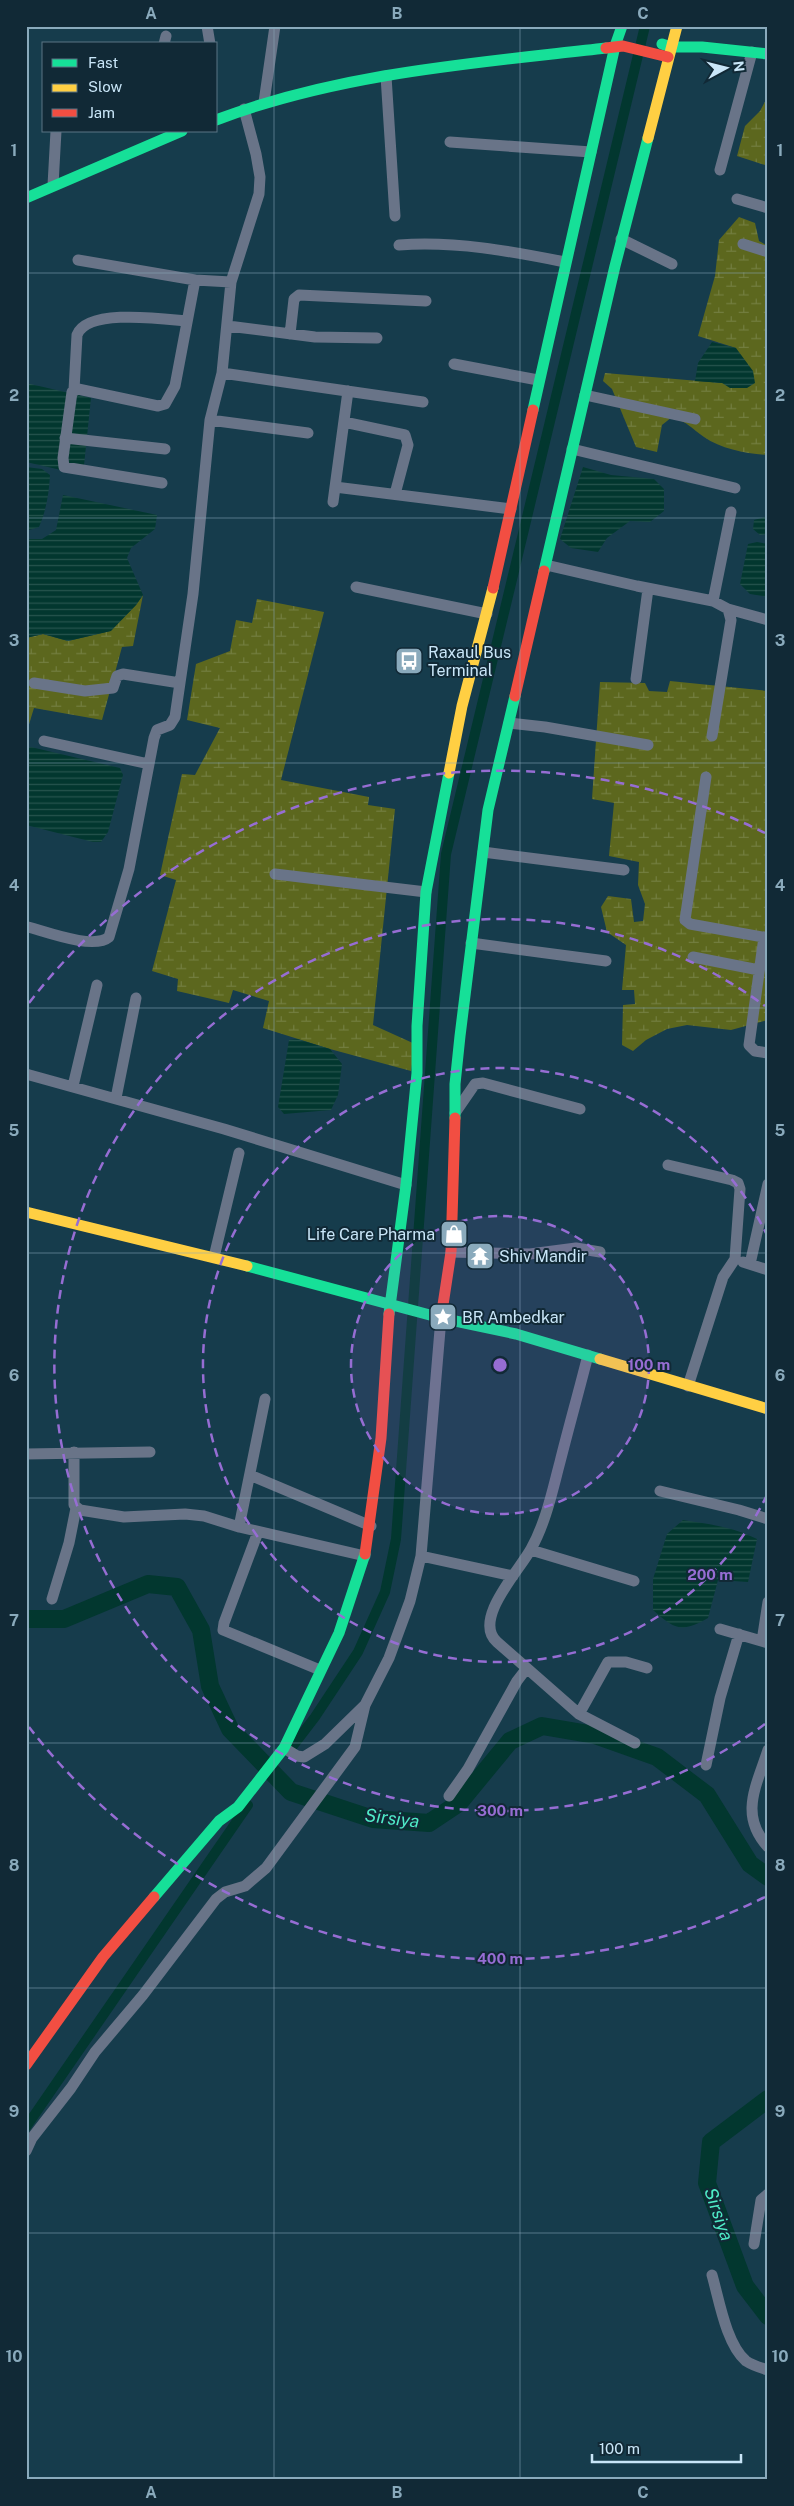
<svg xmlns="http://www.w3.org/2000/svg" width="794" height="2506" viewBox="0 0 794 2506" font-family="'Public Sans',sans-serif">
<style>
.wetland{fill:url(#wetland-marsh)}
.water{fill:url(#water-rules)}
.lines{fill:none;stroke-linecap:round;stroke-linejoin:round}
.canal{stroke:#02372f;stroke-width:10}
.river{stroke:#02372f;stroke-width:18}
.street{stroke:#697488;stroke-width:11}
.fast{stroke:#16e098;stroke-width:11}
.slow{stroke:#ffcf43;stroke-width:11}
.jam{stroke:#f24e42;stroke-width:11}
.grid{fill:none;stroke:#8aaabc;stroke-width:1;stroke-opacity:0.55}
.ring{fill:none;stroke:#966dd3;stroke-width:2.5;stroke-dasharray:9 6}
.labels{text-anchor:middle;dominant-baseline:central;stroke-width:4;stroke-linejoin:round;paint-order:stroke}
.poi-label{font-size:16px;fill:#c9e6f8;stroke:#112936;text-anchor:start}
.water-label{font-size:18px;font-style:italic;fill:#4febc7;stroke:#112936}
.centre{fill:#966dd3;stroke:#112936;stroke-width:2.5}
.ring-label{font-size:15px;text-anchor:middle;font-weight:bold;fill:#966dd3;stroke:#112936;stroke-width:4;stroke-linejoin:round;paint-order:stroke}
.neatline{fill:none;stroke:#8aaabc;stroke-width:2}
.grid-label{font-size:16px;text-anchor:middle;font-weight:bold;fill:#8aaabc}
</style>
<defs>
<pattern id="wetland-marsh" width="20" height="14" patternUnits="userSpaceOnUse" patternTransform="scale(1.25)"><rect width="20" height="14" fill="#5c671e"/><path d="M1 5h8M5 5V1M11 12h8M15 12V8" fill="none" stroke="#727d3f"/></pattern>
<pattern id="water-rules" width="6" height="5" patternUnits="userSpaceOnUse" patternTransform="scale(1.25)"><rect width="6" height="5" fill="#02372f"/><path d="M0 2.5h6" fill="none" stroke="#26544e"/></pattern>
</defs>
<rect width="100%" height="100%" fill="#163c4c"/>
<path class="wetland" d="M768,96V166L737,156L745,126L760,111Z
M739,217L755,223L759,241L768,246V455C748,454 721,449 704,437C691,428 689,423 672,417L662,425L657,452L636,447L612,389L603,381L605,373L722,383L736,348L698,336L715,276L719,240Z
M143,595L133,646L122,647L102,720L34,708L26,734V638L43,634L68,641L110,631L136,605Z
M257,599L324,612L281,780L369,797L368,805L395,809L373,1025L415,1044L411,1071L330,1049L263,1028L269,1001L233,990L229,1003L177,991L178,979L152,971L176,880L160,875L182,774L195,775L220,728L187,720L196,664L230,651L236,620L252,623Z
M670,681L768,691V1020L731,1030L687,1025L667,1029L646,1040L633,1051L622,1045L623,1005L635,1004L634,990H622L626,945L607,932L601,907L608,896L631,899L634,922L643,921L645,904L638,885L639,862L609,856L614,803L592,799L600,682L645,683L649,691L667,692Z"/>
<path class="water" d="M712,342L736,348L753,371L755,383L747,388H730L722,383L695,381L698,363Z
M26,383L91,398L83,475L26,462Z
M26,467L42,469L50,475C49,494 46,511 39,527L26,531Z
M583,467L611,475L654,479L664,489V511L650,522L630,521L607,538L598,552L571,548L560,539Z
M63,495L157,515L155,529L131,548L127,558L143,595L136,605L111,631L68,641L43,634L26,638V539H42L56,530Z
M768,516V534L760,535L753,529L754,520Z
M757,542L768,544V597L750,594L740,584L748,544Z
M31,747L120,768L123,775L108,832L101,842H93L26,825V749Z
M297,1039L330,1049L342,1064L338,1095L331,1110L284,1114L278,1107L289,1040Z
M683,1520C709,1524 733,1527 757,1539L748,1582L718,1580L708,1618C682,1633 675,1630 653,1610V1579L667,1534Z"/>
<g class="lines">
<path class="canal" d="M289,1751L315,1717L358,1652L385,1592L396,1539L446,854L645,26
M26,2127L248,1805"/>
<path class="river" d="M26,1619H64L148,1584L177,1587L201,1630L210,1686L230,1729L291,1792L373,1819L429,1823L459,1803L510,1741L542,1726L595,1735L657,1757L707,1795L750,1864L768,1877
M768,2099L711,2142L707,2183L745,2286L768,2316"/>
<path class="street" d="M207,26L210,44
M164,44L166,36
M386,76L395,216
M264,102L275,26
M450,142L591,152
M720,170L752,52
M53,185L56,131
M737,199L768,208
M621,239L672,264
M743,244L768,252
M399,245C456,241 510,251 565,262
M78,260L195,280L231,282
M228,326L315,337L377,338
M290,334L294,299L299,295L426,301
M454,364L538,380
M222,373L423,402
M74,390L77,335C87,308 164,319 187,321
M585,395L695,419
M210,420L308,433
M344,422L405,435L408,445L395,494
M65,438L165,449
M572,449L735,488
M162,483L64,467L63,458L72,392L78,389L158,406L165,404L175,386L195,280
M335,487L511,509
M333,502L348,391
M546,565L637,586L713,601L728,609L731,620L712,736
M356,587L487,614
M713,601L731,512
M728,609L768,620
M636,679L648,589
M34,683L85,691L113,688L117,676L123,674L180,683
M509,723L545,727L648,745
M44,741L149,764
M706,777L685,920L690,924L768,938
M483,852L624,870
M275,874L426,892
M28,927C47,932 94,950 109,937L129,869L154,738L157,730L170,725L175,717L193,594L210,420L222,373L231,282L259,194L260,177L256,154L244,109
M764,937L749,1045L755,1051L768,1053
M471,943L606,961
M693,957L759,970
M26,1074L224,1129L406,1185
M73,1086L97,985
M116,1098L136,998
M455,1113L475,1084L483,1083L580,1109
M668,1165L732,1180L738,1183L740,1189L735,1259L723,1277L688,1386
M451,1252L530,1254L576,1248L600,1252
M214,1257L239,1153
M743,1262L768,1270
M750,1264L768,1184
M588,1355C579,1391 569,1426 560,1462C552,1492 546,1522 531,1549C519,1571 472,1620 497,1642L579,1714L635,1743
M74,1452V1505L80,1510L124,1517L185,1514L204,1516L239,1527L365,1556
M26,1454L150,1452
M250,1475L371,1526
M660,1491L739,1510L768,1519
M239,1527L265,1399
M258,1532L224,1623L223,1630L320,1670
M531,1550L634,1581
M421,1556L513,1576
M52,1599L69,1543L76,1508
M720,1629L768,1643
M762,1641L768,1602
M579,1714L608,1662H626L647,1668
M284,1748L297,1756L304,1757L325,1744L365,1705L389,1658L410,1601L421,1556L441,1318
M768,1750C756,1787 739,1815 768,1847
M706,1765L720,1698L739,1634
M449,1796L468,1769L517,1681L527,1668
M26,2151L32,2138L71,2088L95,2052L143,1995L216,1899L225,1892L245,1886L266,1868L355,1747L365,1705
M754,2244L761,2200L768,2194
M712,2275C719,2299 726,2344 746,2361C752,2365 761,2368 768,2370"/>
<path class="fast" d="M662,44L671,47H702L768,54
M216,120C340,73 475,63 606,48
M26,198L182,131
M533,410L615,46L622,26
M544,571L615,266L648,138
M455,1118V1084L460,1036L488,810L515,696
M247,1266L441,1318L516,1334L600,1359
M389,1314L406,1185L417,1073V1026L426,892L449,773
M154,1897L219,1821L238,1807L284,1748L339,1633L365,1554"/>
<path class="slow" d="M648,138L677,26
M449,773L462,706L493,588
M26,1212L247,1266
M600,1359L768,1409"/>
<path class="jam" d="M606,48L623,46L668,57
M493,588L533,410
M515,696L544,571
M441,1318L451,1252L455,1118
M365,1554L381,1438L389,1314
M26,2065L103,1957L154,1897"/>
</g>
<path class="grid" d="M274,26V2480M520,26V2480M26,273H768M26,518H768M26,763H768M26,1008H768M26,1253H768M26,1498H768M26,1743H768M26,1988H768M26,2233H768"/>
<circle cx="500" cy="1365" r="149" fill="#966dd3" fill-opacity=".12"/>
<g class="ring">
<circle cx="500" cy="1365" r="149"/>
<path d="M767 1495A297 297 0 1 1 767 1235"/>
<path d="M765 1724A446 446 0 1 1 765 1006"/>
<path d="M765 1897A594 594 0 0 1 29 1727M29 1003A594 594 0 0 1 765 833"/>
</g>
<defs>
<symbol id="bus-square" viewBox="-11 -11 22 22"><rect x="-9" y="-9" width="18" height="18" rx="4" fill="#8aaabc" stroke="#112936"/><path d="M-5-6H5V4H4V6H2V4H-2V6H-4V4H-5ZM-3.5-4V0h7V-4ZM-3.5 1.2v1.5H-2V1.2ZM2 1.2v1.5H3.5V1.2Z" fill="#fff"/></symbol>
<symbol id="shop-square" viewBox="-11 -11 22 22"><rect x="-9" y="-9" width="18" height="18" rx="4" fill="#8aaabc" stroke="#112936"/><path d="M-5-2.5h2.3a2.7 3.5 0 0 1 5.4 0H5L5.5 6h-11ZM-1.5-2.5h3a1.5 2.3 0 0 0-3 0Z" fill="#fff"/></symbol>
<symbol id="temple-square" viewBox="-11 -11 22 22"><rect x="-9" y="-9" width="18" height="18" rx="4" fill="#8aaabc" stroke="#112936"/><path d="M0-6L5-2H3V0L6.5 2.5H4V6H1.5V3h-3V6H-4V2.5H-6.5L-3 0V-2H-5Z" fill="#fff"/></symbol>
<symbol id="sight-square" viewBox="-11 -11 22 22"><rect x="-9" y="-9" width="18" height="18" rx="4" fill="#8aaabc" stroke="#112936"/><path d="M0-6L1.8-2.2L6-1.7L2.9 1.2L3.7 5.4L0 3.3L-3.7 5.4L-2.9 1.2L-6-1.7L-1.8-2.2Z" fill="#fff"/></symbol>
</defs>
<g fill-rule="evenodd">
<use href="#bus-square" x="393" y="645" width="32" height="32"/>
<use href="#shop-square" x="438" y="1218" width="32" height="32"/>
<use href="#temple-square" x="464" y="1240" width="32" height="32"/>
<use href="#sight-square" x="427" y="1301" width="32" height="32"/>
</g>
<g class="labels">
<g class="poi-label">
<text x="428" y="652">Raxaul Bus<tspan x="428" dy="18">Terminal</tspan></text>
<text x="435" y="1234" text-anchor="end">Life Care Pharma</text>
<text x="499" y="1256">Shiv Mandir</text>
<text x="462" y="1317">BR Ambedkar</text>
</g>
<g class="water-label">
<text transform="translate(392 1818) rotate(7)">Sirsiya</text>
<text transform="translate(719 2214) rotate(71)">Sirsiya</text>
</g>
</g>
<circle cx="500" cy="1365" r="8" class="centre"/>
<g class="ring-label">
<text x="649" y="1370">100 m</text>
<text x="710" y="1580">200 m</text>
<text x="500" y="1816">300 m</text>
<text x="500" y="1964">400 m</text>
</g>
<rect width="794" height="2506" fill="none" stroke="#112936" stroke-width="55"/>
<rect x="42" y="42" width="175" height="90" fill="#112936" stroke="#5b7584"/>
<rect x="52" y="59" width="25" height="8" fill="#16e098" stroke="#5b7584"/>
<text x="88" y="68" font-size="15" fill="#c9e6f8">Fast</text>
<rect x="52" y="84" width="25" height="8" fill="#ffcf43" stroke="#5b7584"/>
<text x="88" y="92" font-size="15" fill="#c9e6f8">Slow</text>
<rect x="52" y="109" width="25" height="8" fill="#f24e42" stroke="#5b7584"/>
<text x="88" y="118" font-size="15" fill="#c9e6f8">Jam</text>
<g transform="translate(726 68) rotate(83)" stroke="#112936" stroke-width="4" paint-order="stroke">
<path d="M0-4L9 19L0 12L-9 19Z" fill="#c9e6f8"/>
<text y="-8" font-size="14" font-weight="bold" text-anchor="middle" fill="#c9e6f8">N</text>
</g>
<path d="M592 2454v8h149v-8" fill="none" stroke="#c9e6f8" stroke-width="2.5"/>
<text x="599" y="2454" font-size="15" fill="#c9e6f8" stroke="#112936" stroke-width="4" paint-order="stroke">100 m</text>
<rect x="28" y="28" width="738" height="2450" class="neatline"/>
<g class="grid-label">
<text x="151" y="19">A</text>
<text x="397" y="19">B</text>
<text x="643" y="19">C</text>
<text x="14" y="156">1</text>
<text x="780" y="156">1</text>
<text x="14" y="401">2</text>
<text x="780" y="401">2</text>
<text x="14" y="646">3</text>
<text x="780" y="646">3</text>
<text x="14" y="891">4</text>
<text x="780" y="891">4</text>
<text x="14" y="1136">5</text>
<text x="780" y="1136">5</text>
<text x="14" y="1381">6</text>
<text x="780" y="1381">6</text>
<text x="14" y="1626">7</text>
<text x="780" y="1626">7</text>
<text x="14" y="1871">8</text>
<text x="780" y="1871">8</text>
<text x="14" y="2117">9</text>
<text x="780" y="2117">9</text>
<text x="14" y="2362">10</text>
<text x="780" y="2362">10</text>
<text x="151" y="2498">A</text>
<text x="397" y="2498">B</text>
<text x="643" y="2498">C</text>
</g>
</svg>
